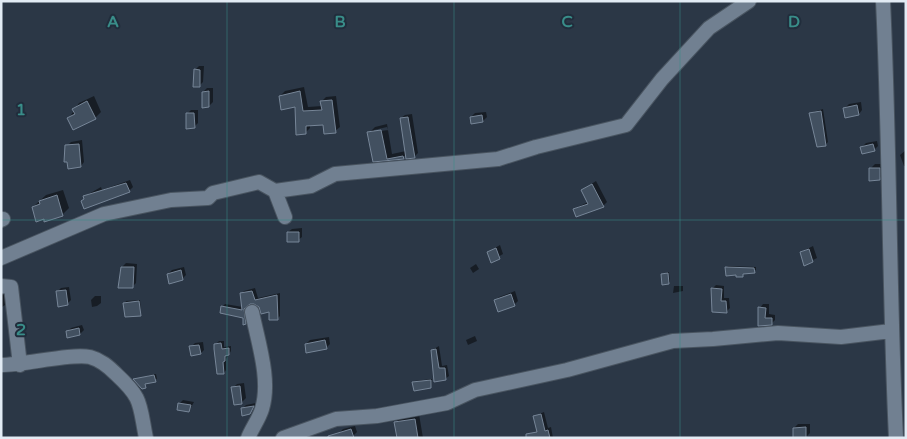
<svg xmlns="http://www.w3.org/2000/svg" width="907" height="439" viewBox="0 0 907 439" font-family="'Varela Round',sans-serif">
<style>
.shadow{fill:#0007;fill-rule:evenodd}
.building{fill:#425060;stroke:#778698}
.lines{fill:none;stroke-linecap:round;stroke-linejoin:round}
.minor-casing{stroke:#495460;stroke-width:16}
.minor{stroke:#718091;stroke-width:14}
.grid{fill:none;stroke:#398d89;stroke-width:1;stroke-opacity:0.55}
.grid-label{font-size:16px;text-anchor:middle;font-weight:bold;fill:#398d89;stroke:#212d3c;stroke-width:4;stroke-linejoin:round;paint-order:stroke}
</style>
<rect width="100%" height="100%" fill="#2b3746"/>
<path class="shadow" d="M199,66H204L203,82L199,86L195,70Z
M304,87L308,107L322,106V101L326,97L336,96L340,127L335,131L324,124L310,125V128L305,133L296,106L280,96L285,91Z
M207,88H213V102L209,106L203,92Z
M94,96L101,112L95,118H69L79,103Z
M861,102L862,110L859,114L845,108L849,104Z
M823,109L828,142L825,145L810,113Z
M191,110H198V123L194,127L187,114Z
M486,112L487,117L483,121L471,117L475,113Z
M412,114L418,153L414,157L406,154L403,158L374,160L369,133L375,127L387,124L392,154L406,151L401,118L405,115ZM387,127L388,130L374,132V130Z
M82,140L84,162L81,166L68,161L67,146L71,142Z
M877,141L878,146L874,150L862,147L866,143Z
M906,150V166H904L900,155Z
M875,164H883V175L879,179L871,168Z
M130,180L133,187L129,191L85,196L101,187L102,190Z
M596,181L607,202L603,206L574,209L588,202L582,190Z
M63,190L69,208L63,214L45,220L33,207L46,195Z
M302,228V237L298,240L288,232L292,229Z
M500,245L503,254L491,261L488,252Z
M813,246L817,258L805,264L801,252Z
M126,263L137,264L136,283L132,287L122,267Z
M476,264L479,269L473,273L470,268Z
M728,266L756,267V270L744,272L742,276L726,268Z
M184,267L186,275L182,279L168,274L172,270Z
M669,272L670,282L668,283L662,274Z
M716,285L724,286V298H729L730,308L726,312L712,289Z
M674,286H683V291L673,293Z
M69,287L71,300L67,304L57,292L61,288Z
M255,288L258,298L280,293V316L277,319L270,310L255,302L246,305L248,320L245,323L244,316L222,307L225,304L243,307L241,294L244,291Z
M515,291L518,301L514,305L496,300L499,297Z
M7,292L8,303L2,307L1,295Z
M95,296H101V303L97,306L92,307L91,300Z
M140,300L141,314L125,303L126,301Z
M763,304H769V314L775,315V320L771,324H759L760,308Z
M82,325L84,330L80,334L68,337L67,332L71,328Z
M475,336L477,341L468,345L466,340Z
M329,337L330,344L326,348L306,344L310,340Z
M219,341H224V347L231,346V351L226,359V370L224,373L216,344Z
M203,342L204,350L201,353L191,347L195,343Z
M439,346L442,366L447,365L449,376L445,379L435,380L432,350Z
M156,374L157,379L146,382L145,387L135,379Z
M432,379L431,387L413,382L415,381Z
M244,383L246,398L242,402L233,388L237,384Z
M183,400L194,402L189,411L179,404Z
M256,403L250,413L242,409L246,405Z
M544,412L548,428L551,427L553,438H536L538,432L534,416Z
M419,414L423,438H398L395,423L400,418Z
M798,424H810V433L806,437L794,428Z
M355,426L357,432L353,436L339,433L343,429Z"/>
<path class="building" d="M194,69L200,70V87H193Z
M209,91V107L202,108V92Z
M300,91L303,111L322,110L320,101L332,100L336,133L324,134L323,125L306,126V134L296,135L295,107L281,110L279,96Z
M87,101L96,119L73,130L67,118L75,114L72,109Z
M857,105L859,115L845,118L843,108Z
M821,111L826,146L817,147L809,113Z
M186,113H194L195,128L186,129Z
M482,115L483,122L471,124L470,117Z
M408,117L415,158L406,159L400,118Z
M381,130L387,159L403,156L404,159L373,162L367,132Z
M79,144L81,167L68,169L67,162H64L65,145Z
M873,144L875,151L862,154L860,147Z
M869,168H880V180L869,181Z
M126,183L130,192L84,209L81,201L84,199L83,196Z
M592,184L604,207L576,217L573,209L588,204L581,190Z
M57,195L63,216L44,222V219L36,222L32,207L40,204L39,201Z
M287,232H299V242H287Z
M496,248L500,259L491,263L487,252Z
M809,249L813,262L804,266L800,252Z
M121,267H134L133,288H118Z
M725,267L754,268L755,273L743,274V277H736V275L726,276Z
M181,270L183,280L169,284L167,274Z
M668,273L669,284L662,285L661,274Z
M711,288L722,289L721,301H726L727,313L712,312Z
M66,290L68,305L58,307L56,291Z
M252,291L255,300L277,295L278,320H269V312L261,314L259,307L254,304H250L244,309L246,324L243,325V318L220,313L221,306L242,310L240,293Z
M511,294L515,306L498,312L494,300Z
M139,301L141,316L125,317L123,303Z
M758,307L766,308L765,318H772V325L758,326Z
M79,328L80,335L67,338L66,331Z
M325,340L327,349L306,353L305,344Z
M221,343L222,349L229,348V355L225,356V361L223,362L224,374H217L214,349V344Z
M199,345L201,354L191,356L189,346Z
M436,349L439,368H445L446,380L434,382L431,350Z
M154,375L156,382L145,384L146,388L142,389L133,379Z
M431,380V388L414,391L412,382Z
M240,386L242,404L234,405L231,387Z
M178,403L191,405L189,412L177,410Z
M254,406L250,414L242,416L241,408Z
M541,414L545,431L548,430L550,438H526V434L537,432L533,416Z
M415,419L418,438H397L394,422Z
M806,427V438H793V428Z
M351,429L354,438H328V436Z"/>
<g class="lines">
<defs>
<path id="minor" d="M883,1C890,147 889,292 896,438
M275,191L311,186L335,174L498,159L536,147L626,125L662,79L709,28L749,1
M1,220L3,219
M1,258L104,214L171,200L208,198L213,193L259,182L275,191L285,217
M1,286L11,287L20,365
M1,365C25,365 71,353 90,357C101,360 108,366 116,374C143,399 139,403 146,438
M248,438C252,428 259,419 262,409C271,380 258,342 252,312
M283,438L336,419L377,416L447,403L475,390L567,370L673,341L713,339L778,333L841,337L891,331"/>
</defs>
<use href="#minor" class="minor-casing"/>
<use href="#minor" class="minor"/>
</g>
<path class="grid" d="M227,1V438M454,1V438M680,1V438M1,220H906"/>
<g class="grid-label">
<text x="113" y="27">A</text>
<text x="340" y="27">B</text>
<text x="567" y="27">C</text>
<text x="794" y="27">D</text>
<text x="21" y="115">1</text>
<text x="21" y="335">2</text>
</g>
<rect width="907" height="439" fill="none" stroke="#e2ebf4" stroke-width="5"/>
</svg>
